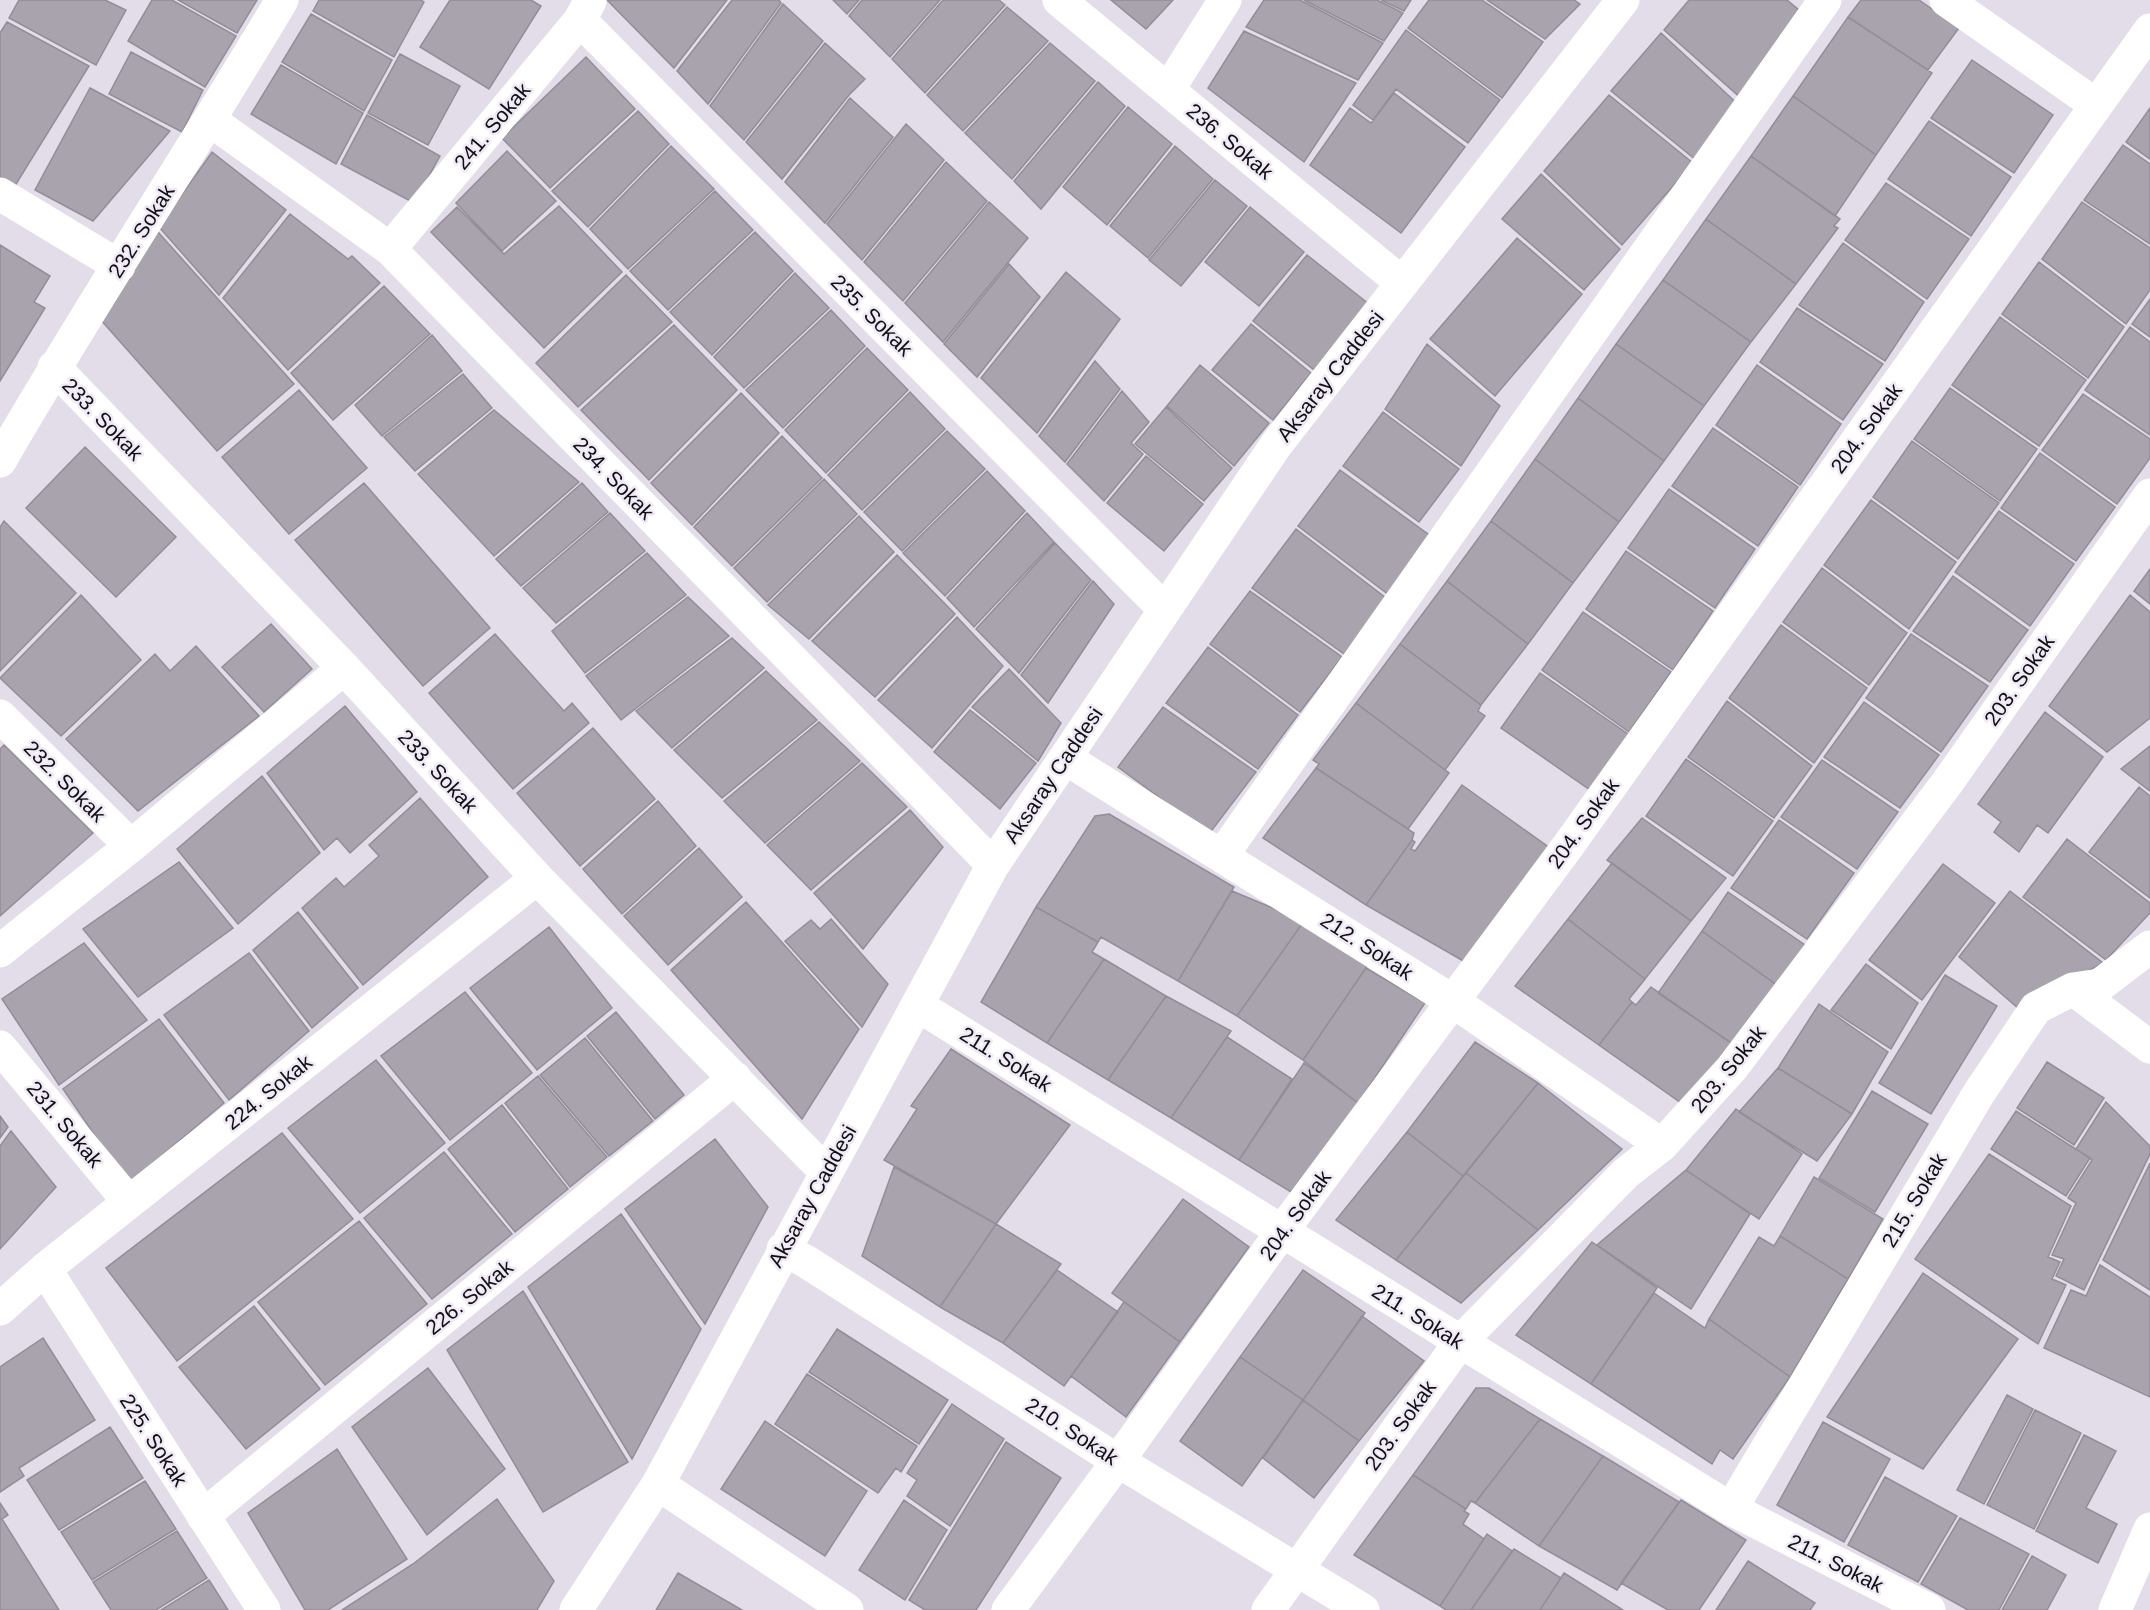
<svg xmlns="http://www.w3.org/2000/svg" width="2150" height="1610" viewBox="0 0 2150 1610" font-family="Arial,sans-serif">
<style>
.building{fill:#a9a3ae;stroke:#928d98;stroke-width:1.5}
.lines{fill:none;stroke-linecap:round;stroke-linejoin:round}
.street{stroke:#fff;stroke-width:33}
.secondary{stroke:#fff;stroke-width:33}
.labels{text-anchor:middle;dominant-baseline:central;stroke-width:5;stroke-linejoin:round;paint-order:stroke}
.street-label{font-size:21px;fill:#110f13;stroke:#f0eaf6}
</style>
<rect width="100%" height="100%" fill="#e3dde9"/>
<path class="building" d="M19,0H105L126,10L96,65L9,18Z
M152,0H172L236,36L205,87L128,41Z
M178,0H257L237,33Z
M319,0H421L424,2L394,57L313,11Z
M450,0H531L541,6L489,89L420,47Z
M607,0H727L674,68Z
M732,0H779L781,3L708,104L677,71Z
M833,0H859L847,14Z
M862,0H940L890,57L849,16Z
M943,0H999L1005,5L925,93L892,59Z
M1111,0H1173L1146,29Z
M1264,0H1300L1383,43L1358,80L1246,27Z
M1304,0H1377L1403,13L1384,41Z
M1381,0H1411L1404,11Z
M1429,0H1482L1543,42L1502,98L1408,28Z
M1487,0H1574L1580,4L1545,39Z
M1689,0H1787L1800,11L1742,99L1664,30Z
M1861,0H1919L1959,28L1928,70L1848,17Z
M783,4L823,41L744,140L710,106Z
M1007,7L1048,41L963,131L927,95Z
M311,14L392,60L364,111L282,62Z
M1848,17L1932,73L1876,155L1793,96Z
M7,22L89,66L13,189L0,181V33Z
M1406,30L1500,100L1468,143L1396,89L1373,120L1353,105Z
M1244,31L1356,83L1304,162L1208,88Z
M1661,33L1741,107L1696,160L1611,91Z
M825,43L865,79L849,95L782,179L746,142Z
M1050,43L1095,81L1012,179L965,133Z
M131,52L203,90L182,132L109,94Z
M400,54L460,86L428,145L368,113Z
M586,57L635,109L550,188L502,138Z
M1972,60L2053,115L2014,173L1931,118Z
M281,65L363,113L336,164L251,114Z
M1098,82L1125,106L1041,209L1014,181Z
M90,88L170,131L93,221L35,190Z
M1394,93L1465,147L1401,233L1310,165L1350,108L1371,123Z
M1609,95L1693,163L1622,245L1544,171Z
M1793,96L1876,155L1835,216L1751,156Z
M850,98L893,137L825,223L785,182Z
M1128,107L1172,144L1107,225L1063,187Z
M2150,108V159L2126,142Z
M638,111L669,144L588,227L552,191Z
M367,115L440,156L414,203L341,164Z
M1929,121L2011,177L1971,236L1888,179Z
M906,124L944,160L862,260L827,224Z
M2123,145L2150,164V244L2084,200Z
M671,146L714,189L628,269L590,229Z
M1175,146L1213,179L1148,258L1110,226Z
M507,151L556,201L502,251L456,203Z
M212,152L286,210L219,295L159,227Z
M1751,156L1840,219L1834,226L1838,228L1796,284L1706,219Z
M946,162L987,201L903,301L864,262Z
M1541,174L1620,249L1584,290L1502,219Z
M1215,180L1247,206L1181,286L1149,260Z
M1886,183L1969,239L1927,299L1845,240Z
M715,191L753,230L668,310L630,271Z
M989,202L1028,238L943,342L905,303Z
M2082,202L2150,248V290L2126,324L2042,259Z
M559,206L622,272L544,348L431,232L457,207L504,254Z
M1250,207L1304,252L1259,306L1205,262Z
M290,214L348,259L352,256L380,283L288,370L223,298Z
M1706,219L1796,284L1751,342L1663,280Z
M158,232L294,384L217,451L99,318Z
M755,232L793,271L712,355L670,312Z
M1517,238L1582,294L1495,396L1430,339Z
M1843,243L1924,302L1885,361L1799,305Z
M0,245L50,276L34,302L45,308L0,381Z
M1307,255L1369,304L1314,370L1253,321Z
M2039,262L2124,327L2088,378L2002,314Z
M1009,264L1040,297L977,377L944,344Z
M1066,272L1120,319L1037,433L981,378Z
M795,273L829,308L744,388L714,357Z
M626,275L672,322L578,407L536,363Z
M1663,280L1751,342L1704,406L1616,344Z
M384,286L430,334L333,420L291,373Z
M2150,299V337L2132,324Z
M1797,308L1883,364L1843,420L1760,362Z
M831,310L865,346L783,428L746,390Z
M2000,317L2086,380L2039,446L1952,385Z
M1251,324L1311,373L1273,420L1212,370Z
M674,325L737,390L649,480L581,410Z
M2130,327L2150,342V435L2085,390Z
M432,335L462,371L382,436L355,405Z
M1427,344L1500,406L1461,466L1385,409Z
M1616,344L1704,406L1664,461L1578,398Z
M867,348L908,390L826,473L785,430Z
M1095,361L1120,389L1065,462L1039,436Z
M1200,365L1269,423L1234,466L1167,406Z
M1757,365L1841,424L1800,485L1716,425Z
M463,374L492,408L415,471L384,437Z
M1950,388L2037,449L2000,501L1914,439Z
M299,390L367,468L289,534L222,457Z
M1122,391L1149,422L1131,443L1143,454L1104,501L1067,464Z
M910,392L945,429L862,510L828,475Z
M741,393L779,433L692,525L651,483Z
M2083,394L2150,439V458L2117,504L2042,450Z
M1578,398L1664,461L1619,522L1535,459Z
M1166,407L1232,468L1204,501L1135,444Z
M494,410L579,482L494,556L418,474Z
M1383,412L1459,469L1419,522L1343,466Z
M1713,428L1798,487L1758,546L1672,486Z
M947,431L985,469L902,551L864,512Z
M782,436L822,478L732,566L694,527Z
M1912,441L1999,503L1958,559L1873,497Z
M85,447L176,537L116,597L26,508Z
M2040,453L2115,507L2076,561L2001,508Z
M1146,456L1203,504L1164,551L1107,503Z
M1535,459L1619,522L1573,583L1491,521Z
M1340,470L1432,537L1389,595L1298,526Z
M987,471L1025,511L945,596L903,553Z
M824,479L857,514L767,602L734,568Z
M364,483L490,628L423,686L295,540Z
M582,483L608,512L521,586L496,559Z
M1669,489L1755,549L1715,608L1628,548Z
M1871,500L1956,562L1909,629L1824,565Z
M1999,511L2074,564L2030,626L1955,572Z
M610,513L645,551L556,623L523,588Z
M1027,513L1054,542L974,627L947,598Z
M859,516L894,552L809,639L768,605Z
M4,521L76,593L0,671V527Z
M1491,521L1573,583L1528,644L1447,581Z
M1296,529L1386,598L1344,654L1252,588Z
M1055,543L1091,580L1019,673L976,629Z
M1626,551L1713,611L1673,670L1586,609Z
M647,553L686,595L585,673L552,631Z
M897,555L955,614L875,697L812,641Z
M1822,568L1907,633L1869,685L1783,622Z
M2150,569V604L2134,591Z
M1953,576L2028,630L1990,682L1913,631Z
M1093,581L1114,604L1048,703L1021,675Z
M1447,581L1528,644L1481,705L1400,644Z
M1250,591L1342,657L1300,712L1210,644Z
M81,595L141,660L61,736L0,678Z
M2130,595L2150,612V718L2107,752L2049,706Z
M688,597L729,636L621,720L586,676Z
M1583,612L1671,672L1629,732L1542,670Z
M957,617L1003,666L932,748L878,700Z
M271,624L312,669L264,712L222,667Z
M1781,625L1867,688L1814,763L1729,698Z
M495,634L564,711L572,703L589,723L513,789L429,693Z
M1911,634L1988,686L1941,752L1866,698Z
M732,638L764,668L672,748L636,711Z
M1400,644L1481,705L1478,711L1485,716L1445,770L1356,703Z
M196,646L259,716L138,811L66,739L155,654L170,671Z
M1208,647L1298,715L1258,769L1166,703Z
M1009,669L1061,723L1038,761L972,707Z
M766,671L817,720L722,798L674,750Z
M1540,673L1628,734L1590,790L1501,728Z
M1727,701L1812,766L1774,818L1688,757Z
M1864,702L1939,755L1900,808L1824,757Z
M1356,703L1449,773L1408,829L1316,768L1319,764L1313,760Z
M345,706L417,792L350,853L337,838L324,850L267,773Z
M1163,707L1256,772L1209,834L1118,767Z
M970,710L1036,763L1000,809L934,752Z
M2045,712L2103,757L2048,833L2037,825L2019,852L1994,832L2001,822L1978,804Z
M819,722L860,761L765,843L724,801Z
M593,728L655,799L580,866L517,793Z
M4,745L93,833L0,916V749Z
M2150,746V791L2121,769Z
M1686,759L1773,821L1733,876L1646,816Z
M1822,760L1898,812L1857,869L1781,817Z
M862,763L907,807L811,890L767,845Z
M1316,768L1414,833L1412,840L1366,905L1263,838Z
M262,776L320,853L238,924L177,849Z
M1462,785L1550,848L1465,962L1366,905L1412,840L1415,842L1411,849L1415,851Z
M2139,787L2150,796V898L2089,852Z
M420,798L488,877L363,985L302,908L336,878L344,887L379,856L369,845Z
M658,801L696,846L622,914L583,869Z
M910,810L943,847L863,949L814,893Z
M1109,814L1234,887L1178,981L1101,937L1098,942L1036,907L1095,816Z
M1642,818L1726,878L1691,921L1607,860Z
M1779,820L1854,873L1807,939L1731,888Z
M2067,839L2150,903V913L2106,960L2023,897Z
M699,848L742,897L668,965L624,916Z
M179,862L233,928L138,997L83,929Z
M1612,863L1691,921L1645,979L1568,919Z
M1943,864L1995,903L1922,1000L1869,960Z
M1232,891L1304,921L1237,1016L1178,981Z
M2010,891L2103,963L2018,1008L1959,957Z
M1728,892L1805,945L1778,986L1702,931Z
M746,902L859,1029L802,1119L671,970Z
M1036,907L1098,942L1092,952L1104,959L1047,1043L981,1002Z
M298,912L358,988L312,1028L253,950Z
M831,919L888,984L862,1027L785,941L811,920L820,929Z
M1568,919L1645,979L1629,999L1632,1002L1599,1045L1515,986Z
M1304,921L1370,962L1303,1060L1237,1016Z
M549,927L612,1008L537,1070L470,988Z
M1702,931L1778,986L1734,1045L1658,993Z
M84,943L147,1020L59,1085L2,999Z
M249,953L309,1031L229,1100L164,1015Z
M1104,959L1166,996L1108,1080L1047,1043Z
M1866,964L1918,1003L1891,1049L1831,1010Z
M1366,968L1425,1003L1358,1103L1303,1060Z
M1945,975L1997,1006L1931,1114L1879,1083Z
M1651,987L1734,1045L1684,1105L1599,1045L1632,1002L1636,1005Z
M465,992L532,1073L450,1140L381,1056Z
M1166,996L1231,1031L1171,1118L1108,1080Z
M1819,1004L1888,1052L1852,1114L1778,1068Z
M616,1012L684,1095L655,1119L587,1036Z
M159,1019L224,1103L128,1184L63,1089Z
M1227,1037L1292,1079L1239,1160L1171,1118Z
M585,1038L653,1121L609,1156L540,1075Z
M1475,1042L1538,1083L1463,1176L1407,1132Z
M951,1049L1070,1125L996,1224L884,1160L917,1109L911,1106Z
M376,1060L445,1143L360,1213L288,1128Z
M2047,1062L2104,1098L2074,1145L2017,1108Z
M1304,1063L1358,1103L1296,1195L1239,1160Z
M1778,1068L1852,1114L1817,1161L1739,1112Z
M538,1076L607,1157L570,1187L505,1103Z
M1538,1083L1622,1149L1538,1230L1466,1173Z
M1872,1091L1928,1124L1875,1212L1819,1178Z
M2106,1102L2150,1146V1154L2084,1290L2056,1276L2064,1259L2052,1255L2076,1203L2068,1198L2092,1160L2076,1149Z
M502,1105L568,1189L515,1232L448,1149Z
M1736,1109L1802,1154L1759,1219L1686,1170Z
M2016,1111L2090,1158L2066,1196L1991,1149Z
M0,1116L8,1127L0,1138Z
M11,1131L56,1187L0,1249V1146Z
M1407,1132L1463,1176L1396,1260L1336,1220Z
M282,1133L353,1219L177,1361L106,1268Z
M715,1139L768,1207L705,1324L625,1209Z
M444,1152L512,1234L432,1299L364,1218Z
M1989,1154L2071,1206L2048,1257L2060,1262L2052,1279L2066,1285L2038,1344L1915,1259Z
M2150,1163V1290L2103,1260Z
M894,1167L996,1224L940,1307L862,1256Z
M1686,1170L1750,1214L1691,1309L1597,1245Z
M1466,1173L1538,1230L1461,1303L1396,1260Z
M1814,1177L1883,1219L1848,1279L1780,1236Z
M1183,1199L1249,1247L1180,1342L1112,1293Z
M621,1214L701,1329L632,1459L528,1287Z
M359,1221L427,1304L325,1385L258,1302Z
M996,1224L1061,1264L1003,1343L940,1307Z
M1780,1236L1848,1279L1790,1377L1709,1319L1759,1237L1774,1246Z
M1592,1242L1657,1288L1591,1384L1516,1335Z
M2100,1265L2150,1297V1397L2044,1348L2071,1290L2086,1296Z
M1057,1270L1118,1312L1064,1386L1003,1343Z
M1303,1270L1365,1313L1303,1400L1240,1357Z
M1923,1273L2018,1339L1923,1469L1827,1417Z
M523,1291L628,1462L543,1512L447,1350Z
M1654,1293L1705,1328L1709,1319L1790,1377L1733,1459L1720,1450L1712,1464L1591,1384Z
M1124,1302L1180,1342L1126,1417L1071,1376Z
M254,1306L320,1389L246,1449L179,1367Z
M1362,1316L1424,1361L1359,1441L1303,1400Z
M837,1329L948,1400L919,1444L809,1372Z
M43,1338L95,1420L19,1468L24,1476L0,1492V1367Z
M1240,1357L1303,1400L1242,1486L1180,1441Z
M428,1368L505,1469L427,1535L352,1427Z
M807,1374L917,1446L901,1472L896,1468L878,1493L775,1424Z
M1476,1388H1489L1540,1419L1475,1503L1471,1501L1466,1509L1413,1475Z
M2007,1395L2033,1409L1984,1504L1957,1490Z
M1303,1400L1359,1441L1314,1498L1263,1458Z
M952,1404L1004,1439L950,1526L907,1496L917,1480L907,1473Z
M2035,1410L2081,1433L2034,1529L1987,1505Z
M1540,1419L1603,1456L1539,1546L1475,1503Z
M765,1421L867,1491L825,1556L721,1489Z
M1823,1422L1890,1459L1844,1542L1777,1505Z
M110,1427L143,1478L59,1530L27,1480Z
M2084,1435L2116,1451L2086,1508L2117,1524L2098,1563L2036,1531Z
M1006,1442L1061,1478L976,1610H925L909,1600Z
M337,1449L407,1559L328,1610H305L248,1513Z
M1603,1456L1679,1502L1617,1590L1539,1546Z
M1413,1475L1466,1509L1464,1511L1469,1514L1463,1524L1484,1539L1440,1606L1354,1555Z
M1885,1477L1957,1516L1918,1582L1848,1545Z
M145,1481L176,1529L92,1580L61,1532Z
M497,1499L554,1581L537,1610H342L413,1564Z
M904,1500L947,1530L905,1600L859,1570Z
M1681,1500L1746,1540L1699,1610H1668L1621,1583Z
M0,1503L8,1515L2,1519L59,1610H0Z
M1960,1518L2029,1554L1999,1610H1968L1921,1584Z
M177,1531L207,1578L156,1610H111L93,1582Z
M1487,1534L1512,1551L1471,1610H1446L1440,1606Z
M1514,1549L1561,1578L1540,1610H1471Z
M2032,1556L2066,1575L2047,1610H2002Z
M1748,1561L1815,1603L1810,1610H1716Z
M678,1573L742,1610H656Z
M1564,1573L1623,1610H1540Z
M209,1580L228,1610H161Z"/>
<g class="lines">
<path class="street" d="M1059,0L1402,283
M1946,0L2096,105
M580,20L1165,610
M1168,90L1225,0
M210,120L390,249L993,865
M0,194L119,266
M390,249L580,20L590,1
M54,367L344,668L537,878L825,1171
M0,461C90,305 190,155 282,0
M0,716L131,846
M1065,758L1454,1002L1662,1145
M1223,854L1825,0
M0,951L131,846L344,668
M2073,989L2150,1047
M917,1005L1731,1509L1929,1610
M0,1047L129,1202
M783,1249L807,1262L1118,1461L1363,1610
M45,1269L264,1610
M0,1309L45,1269L537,878
M658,1484L847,1610
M1731,1509L1979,1093L2036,1008L2073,989L2100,985L2150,947
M203,1516L735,1078
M576,1610L658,1484L993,865L1276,445L1623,0
M1008,1610L1118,1461L1283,1230L1568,846L2150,30
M1268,1610L1460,1342L1626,1173L1662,1145L1732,1068L1947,783L2150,495"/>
<path class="secondary" d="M2115,1610L2150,1529"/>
</g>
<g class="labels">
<g class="street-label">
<text transform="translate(492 126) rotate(-50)">241. Sokak</text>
<text transform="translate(1230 141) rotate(40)">236. Sokak</text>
<text transform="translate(141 231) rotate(-58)">232. Sokak</text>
<text transform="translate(872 315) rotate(45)">235. Sokak</text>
<text transform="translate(1330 376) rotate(-52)">Aksaray Caddesi</text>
<text transform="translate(103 419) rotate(46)">233. Sokak</text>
<text transform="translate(1866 428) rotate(-54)">204. Sokak</text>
<text transform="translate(614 478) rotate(46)">234. Sokak</text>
<text transform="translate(2019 680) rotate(-55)">203. Sokak</text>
<text transform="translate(438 771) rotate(47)">233. Sokak</text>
<text transform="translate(1053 775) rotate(-56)">Aksaray Caddesi</text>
<text transform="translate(65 781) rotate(45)">232. Sokak</text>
<text transform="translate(1583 823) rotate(-54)">204. Sokak</text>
<text transform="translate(1367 946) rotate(33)">212. Sokak</text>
<text transform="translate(1006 1059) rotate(32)">211. Sokak</text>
<text transform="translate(1728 1069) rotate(-51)">203. Sokak</text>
<text transform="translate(268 1092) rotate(-39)">224. Sokak</text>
<text transform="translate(65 1124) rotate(50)">231. Sokak</text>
<text transform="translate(812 1196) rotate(-61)">Aksaray Caddesi</text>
<text transform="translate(1914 1200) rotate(-59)">215. Sokak</text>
<text transform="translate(1295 1215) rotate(-54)">204. Sokak</text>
<text transform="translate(469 1297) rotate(-39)">226. Sokak</text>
<text transform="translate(1418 1316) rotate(32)">211. Sokak</text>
<text transform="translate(1400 1425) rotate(-54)">203. Sokak</text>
<text transform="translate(1072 1431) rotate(33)">210. Sokak</text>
<text transform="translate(154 1440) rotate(57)">225. Sokak</text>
<text transform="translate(1836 1563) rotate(27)">211. Sokak</text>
</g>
</g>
</svg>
